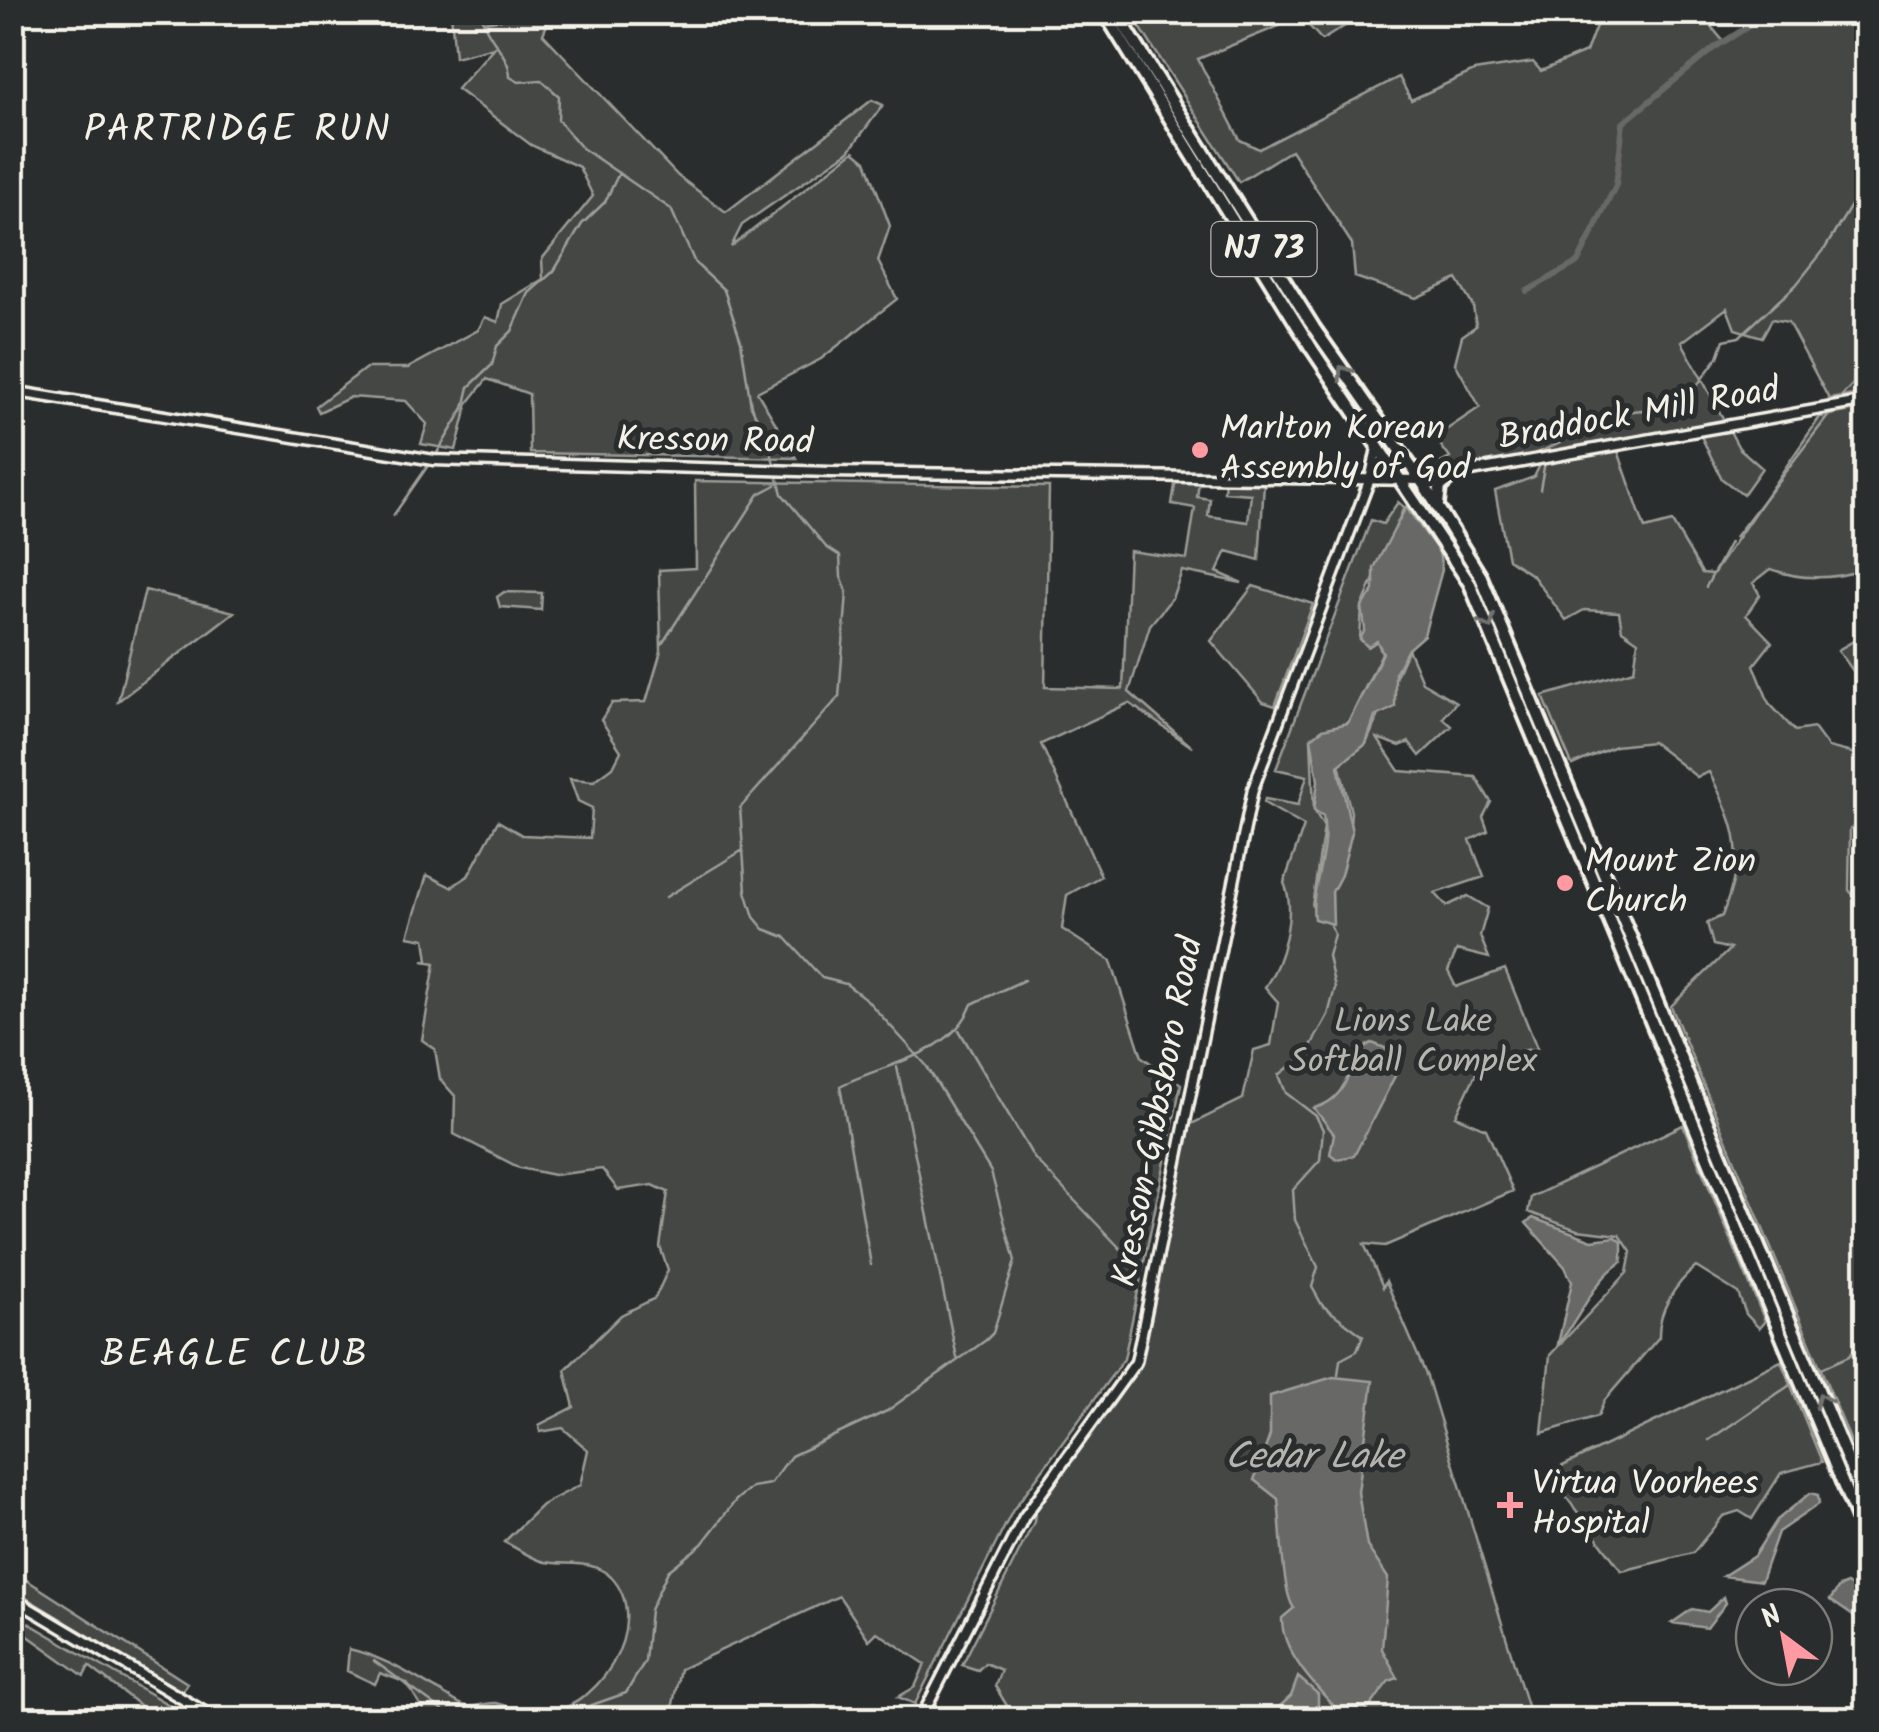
<svg xmlns="http://www.w3.org/2000/svg" width="1879" height="1732" viewBox="0 0 1879 1732" font-family="Kalam,sans-serif">
<style>
.green{fill:#444645;stroke:#9c9c96;stroke-width:2.5}
.water{fill:#676866;stroke:#9f9f9a;stroke-width:2.5}
.lines{fill:none;stroke-linecap:round;stroke-linejoin:round}
.stream{stroke:#9f9f9a;stroke-width:2.5}
.canal{stroke:#676866;stroke-width:6}
.tertiary-casing{stroke:#f4f1e8;stroke-width:15}
.secondary-casing{stroke:#f4f1e8;stroke-width:15}
.trunk-casing{stroke:#f4f1e8;stroke-width:18}
.tertiary{stroke:#2a2d2e;stroke-width:8}
.secondary{stroke:#2a2d2e;stroke-width:8}
.trunk{stroke:#2a2d2e;stroke-width:10}
.oneway{stroke:#71726f}
.poi-dot{fill:#ff9aa2;stroke:#2a2d2e;stroke-width:4}
.labels{text-anchor:middle;dominant-baseline:central;stroke-width:10;stroke-linejoin:round;paint-order:stroke}
.shield{fill:#2a2d2e;stroke:#b7b6b0;stroke-width:2.5}
.shield-label{font-size:32px;font-weight:bold;fill:#f4f1e8}
.street-label{font-size:35px;fill:#f4f1e8;stroke:#2a2d2e}
.poi-label{font-size:35px;fill:#f4f1e8;stroke:#2a2d2e;text-anchor:start}
.park-label{font-size:35px;fill:#b6b5af;stroke:#2a2d2e}
.neighbourhood-label{font-size:38px;letter-spacing:2.5px;fill:#f4f1e8;stroke:#2a2d2e}
.water-label{font-size:38px;font-style:italic;fill:#b5b3ae;stroke:#2a2d2e}
</style>
<rect width="100%" height="100%" fill="#2a2d2e"/>
<filter id="ink" filterUnits="userSpaceOnUse"><feTurbulence type="fractalNoise" baseFrequency=".01" numOctaves="2"/><feDisplacementMap in="SourceGraphic" scale="20" xChannelSelector="R" yChannelSelector="G"/><feConvolveMatrix kernelMatrix="1 2 1 2 8 2 1 2 1" color-interpolation-filters="sRGB"/></filter>
<g filter="url(#ink)">
<path class="green" d="M451,13H552L543,34L678,176L726,212L872,100L883,105L849,151L742,225L731,247L854,151L866,161L890,226L878,261L897,299L821,359L757,392L796,458L530,453L529,394L487,379L468,403L456,450L421,444L427,424L406,401L351,397L319,412L316,406L366,368H408L478,330L485,317L498,322L502,304L543,279L542,259L593,196L579,167L531,145L457,89L494,47L455,57Z
M1131,13H1366L1322,40L1301,17L1198,59L1240,140L1259,149L1399,77L1411,100L1474,71L1533,62L1541,71L1586,52L1601,13H1700L1724,42L1765,13H1866V393L1829,399L1788,322L1772,319L1762,337L1735,329L1727,308L1682,342L1739,448L1762,468L1743,495L1722,479L1698,430L1616,445L1645,529L1672,522L1702,573L1713,574L1820,417L1866,408V569C1835,579 1802,581 1771,569L1753,583L1760,595L1746,615L1772,642L1754,665L1769,703L1795,731L1814,728L1828,747L1864,756C1869,781 1873,815 1850,829L1849,890L1866,911V1434L1851,1442L1671,1006L1730,949L1713,945L1707,923L1722,916C1746,853 1739,831 1709,772L1697,777L1652,742L1615,746L1572,765L1543,696L1634,670L1638,641L1622,630L1619,612L1584,610L1566,620L1533,576L1508,559L1495,491L1534,477L1542,461L1426,470L1450,458L1439,443L1443,432L1480,407L1455,363L1462,336L1476,326L1473,306L1457,279L1416,298L1355,277L1352,244L1291,150L1239,182Z
M1176,479L1199,482L1197,497L1210,499L1208,516L1248,522L1251,494L1224,492L1225,479L1264,483L1259,560L1227,551L1217,572L1242,583L1182,571L1172,598L1150,625L1129,692L1192,747L1129,703L1041,744L1101,876L1067,895L1062,929L1111,961L1142,1057L1181,1084L1124,1359L1013,1510L915,1704L898,1697L915,1687L925,1664L877,1632L869,1640L839,1596L680,1669L670,1719H422L425,1713L407,1683L380,1673L375,1684L347,1671L349,1649C383,1657 409,1674 439,1691C447,1695 457,1704 466,1706C475,1708 486,1702 496,1703C508,1705 520,1713 532,1714C596,1719 655,1623 611,1577C593,1559 567,1566 545,1562C532,1559 517,1548 504,1542L542,1505L580,1485L588,1450L563,1428L540,1432L539,1425L574,1407L565,1370L621,1315L655,1298L668,1270L660,1247L668,1192L653,1185L618,1190L602,1169L554,1175L520,1168L454,1134L455,1096L440,1079L435,1049L422,1040L435,963L423,961L428,960L425,939L408,936L427,875L451,887L468,876L498,821L522,835L590,838L592,808L578,801L570,779L594,781L613,767L621,751L601,720L612,703L646,702L661,651L659,570L696,568L695,481L1049,487L1045,687L1123,689L1129,551L1187,559L1195,508L1172,504Z
M1398,502L1404,507L1362,607L1360,639L1368,647L1377,641L1382,653L1348,723L1311,739L1314,810L1324,827L1312,906L1332,924V892L1348,848L1351,812L1339,764L1366,744L1408,649L1422,682L1456,702L1443,718L1452,726L1420,756L1409,742L1400,746L1377,738L1399,771L1476,777L1491,802L1483,817L1488,831L1470,840L1484,877L1435,893L1447,906L1468,896L1488,908L1480,936L1489,958L1457,950L1448,971L1456,987L1505,969L1537,1048L1483,1058L1456,1116L1486,1129L1513,1191L1385,1246L1364,1244L1383,1287L1386,1281L1427,1377L1531,1719H1021L1023,1715L1012,1714L995,1686L1001,1670L985,1663L978,1670L962,1665L1034,1522L1036,1499L1132,1374L1183,1128L1243,1099L1254,1050L1271,1045L1278,1002L1265,987C1282,963 1297,911 1284,883L1304,826L1264,803L1265,799L1298,805L1307,776L1276,769L1371,520L1383,524Z
M1253,586L1313,604L1275,706L1263,702L1211,641Z
M145,590L234,612L118,701Z
M504,592L542,593L541,610L500,607L497,597Z
M1866,634V689L1838,650Z
M1683,1125L1765,1321L1759,1328L1746,1314L1738,1293L1696,1267C1675,1284 1658,1311 1659,1337L1604,1401L1598,1416L1542,1433L1550,1355L1627,1273L1631,1252L1620,1235L1577,1230L1528,1212L1531,1197Z
M1781,1361L1822,1462L1781,1473L1752,1519L1739,1511L1723,1516L1693,1553L1622,1571L1548,1473Z
M22,1577L187,1683L182,1692L13,1590V1578L18,1581Z
M13,1614L193,1719H157L89,1666L84,1676L13,1625Z
M815,1706L862,1719H740H741Z"/>
<path class="water" d="M1406,507L1439,552L1442,570L1424,635L1408,649L1395,673V707L1375,717L1366,744L1338,766L1352,832L1341,875L1332,892L1333,924L1314,919C1309,890 1330,854 1323,816L1314,810L1318,781L1311,738L1323,729L1348,723L1383,653L1377,641L1368,647L1360,639L1365,630L1362,607L1374,590V568Z
M1372,1043L1385,1048L1397,1072L1354,1156L1337,1159L1330,1154L1334,1134L1314,1108C1355,1098 1346,1054 1372,1043Z
M1533,1218L1592,1240L1616,1237L1622,1242V1262C1592,1280 1581,1319 1558,1344L1572,1282L1565,1267L1526,1223Z
M1333,1377L1373,1381L1358,1492L1367,1546L1388,1578L1382,1649L1398,1678L1389,1681C1376,1695 1370,1718 1346,1719C1325,1696 1281,1656 1282,1618L1294,1608C1282,1593 1281,1524 1278,1499L1254,1480L1270,1435V1396Z
M1810,1493L1818,1495L1819,1504L1778,1532L1761,1581L1723,1576L1754,1556L1777,1520Z
M1847,1584L1863,1594L1866,1625L1830,1600L1839,1587Z
M1724,1597L1726,1603L1707,1628L1672,1623L1692,1609L1708,1612Z
M1298,1677L1318,1694V1705L1307,1719H1278L1279,1707L1291,1696Z"/>
<g class="lines">
<path class="stream" d="M481,12C484,37 510,53 510,77L519,82L541,80L559,96L558,120L582,148L671,209L695,263L724,290L741,341L751,406L768,441L782,494L826,547L840,556L841,577L847,592L839,697L740,808L746,891L754,917L764,929L785,937L822,978L846,984L866,999L926,1065L991,1172L1015,1261L993,1333L986,1340L887,1411L791,1456L770,1484L752,1487L736,1500L702,1544L668,1571L650,1610L645,1661L626,1693L549,1720
M484,22L508,18
M1835,403L1866,370
M437,453L464,408L469,387L492,365L497,346L512,331L529,293L554,271L582,224L605,202L619,173
M1530,457L1576,434L1600,415L1642,410L1654,413L1667,404L1687,399L1718,357L1724,340L1739,337L1796,285L1824,250L1858,194L1857,176L1866,160
M1429,475L1450,473
M1540,489L1545,462
M393,516L427,467
M1735,537L1832,411
M1706,587L1730,542
M662,644L759,494L776,485
M666,897L743,850
M1330,925L1334,934L1328,956L1335,988L1328,1015L1307,1053L1279,1075L1286,1093L1316,1116L1323,1130L1320,1160L1293,1190L1295,1220L1318,1267L1312,1287L1322,1305L1363,1336L1357,1351L1340,1360L1338,1375
M959,1030L1034,1158L1138,1267
M897,1067L957,1358
M871,1265L840,1086C885,1063 952,1056 972,1004L1024,980
M1820,1369L1849,1356L1866,1338
M1709,1440L1793,1383
M374,1661L455,1720"/>
<path class="canal" d="M1527,291L1578,262L1616,185L1623,123L1714,48L1771,12"/>
<defs>
<path id="tertiary" d="M1421,480L1866,401
M12,1598L218,1720
M920,1720L1024,1517L1136,1362L1253,789L1371,476"/>
<path id="secondary" d="M12,391L434,460L830,472L1421,480
M1371,476L1377,448"/>
<path id="trunk" d="M1104,12L1312,349L1470,584L1866,1540
M1116,12L1314,328L1426,488L1481,577L1866,1505
M1438,504L1440,487L1450,478"/>
</defs>
<use href="#tertiary" class="tertiary-casing"/>
<use href="#secondary" class="secondary-casing"/>
<use href="#trunk" class="trunk-casing"/>
<use href="#tertiary" class="tertiary"/>
<use href="#secondary" class="secondary"/>
<use href="#trunk" class="trunk"/>
</g>
<defs><path id="oneway-chevron" d="M-2-3.5L2.5 0L-2 3.5" fill="none" stroke-width="1.6" stroke-linecap="round" stroke-linejoin="round" transform="scale(2.5)"/></defs>
<g class="oneway">
<use href="#oneway-chevron" transform="translate(1344 372) rotate(-125)"/>
<use href="#oneway-chevron" transform="translate(1488 622) rotate(66)"/>
<use href="#oneway-chevron" transform="translate(1822 1400) rotate(-113)"/>
</g>
</g>
<g class="poi-dot">
<circle cx="1200" cy="450" r="10"/>
<circle cx="1565" cy="883" r="10"/>
<path d="M1505 1490h10v10h10v10h-10v10h-10v-10h-10v-10h10z"/>
</g>
<g class="labels">
<rect class="shield" x="1211.5" y="222" width="105" height="54" rx="8"/>
<g class="shield-label">
<text x="1264" y="249">NJ 73</text>
</g>
<g class="street-label">
<text transform="translate(1639 415) rotate(-10)">Braddock Mill Road</text>
<text transform="translate(715 442) rotate(1)">Kresson Road</text>
<text transform="translate(1159 1112) rotate(-79)">Kresson-Gibbsboro Road</text>
</g>
<g class="poi-label">
<text x="1220" y="430">Marlton Korean<tspan x="1220" dy="40">Assembly of God</tspan></text>
<text x="1585" y="863">Mount Zion<tspan x="1585" dy="40">Church</tspan></text>
<text x="1532" y="1485">Virtua Voorhees<tspan x="1532" dy="40">Hospital</tspan></text>
</g>
<g class="park-label">
<text x="1413" y="1023">Lions Lake<tspan x="1413" dy="40">Softball Complex</tspan></text>
</g>
<g class="neighbourhood-label">
<text x="238" y="131">PARTRIDGE RUN</text>
<text x="235" y="1356">BEAGLE CLUB</text>
</g>
<g class="water-label">
<text x="1314" y="1458">Cedar Lake</text>
</g>
</g>
<rect width="1879" height="1732" fill="none" stroke="#2a2d2e" stroke-width="50"/>
<rect x="25" y="25" width="1829" height="1682" fill="none" stroke="#f4f1e8" stroke-width="4" filter="url(#ink)"/>
<g transform="translate(1784 1637) rotate(328)"><circle r="48" fill="#2a2d2e" stroke="#7b7b78" stroke-width="2.5"/>
<path d="M0-8L18 38L0 25L-18 38Z" fill="#ff9aa2"/>
<text y="-15" font-size="28" font-weight="bold" text-anchor="middle" fill="#f4f1e8">N</text>
</g>
</svg>
